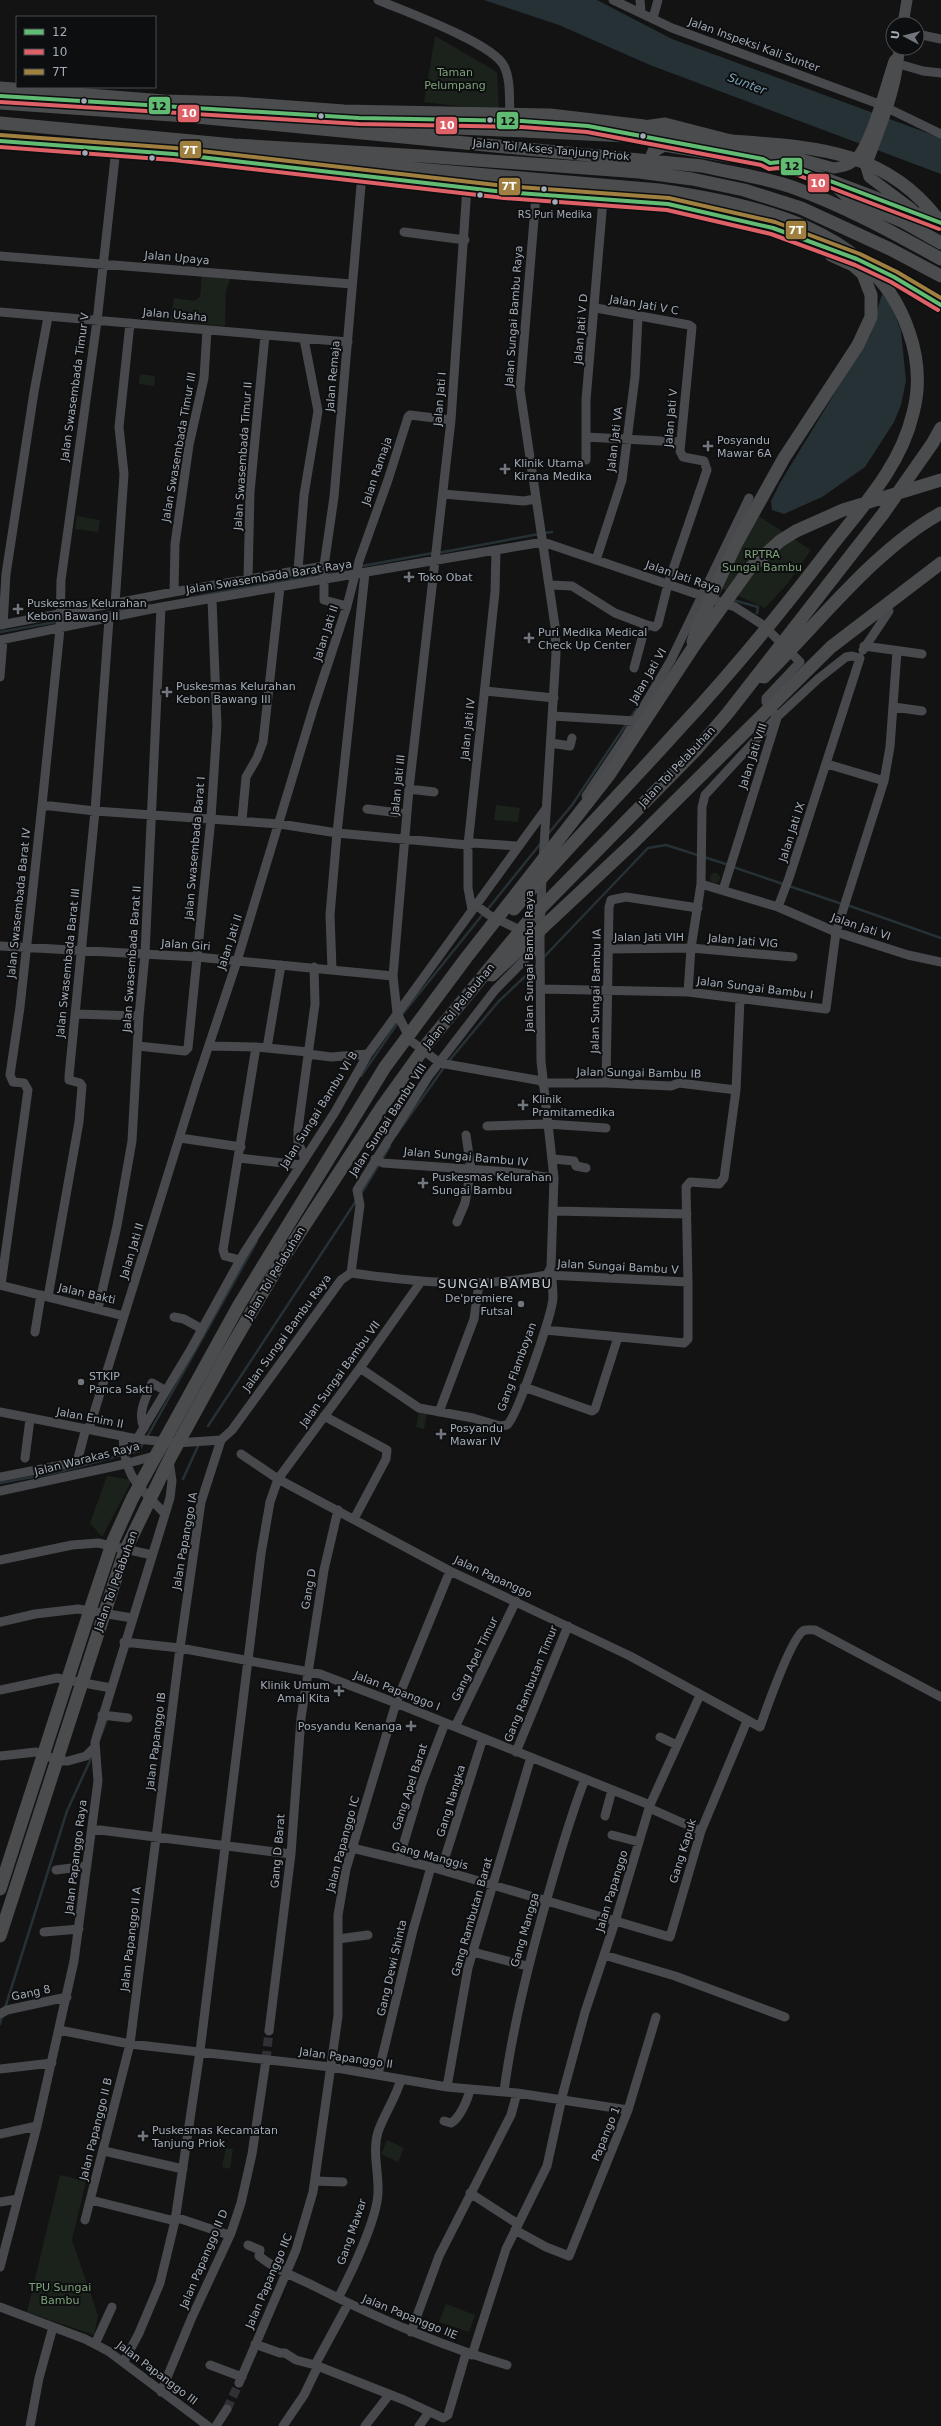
<svg xmlns="http://www.w3.org/2000/svg" width="941" height="2426" viewBox="0 0 941 2426" font-family="'DejaVu Sans',sans-serif">
<style>
.green{fill:#1b221b}
.water{fill:#263136}
.lines{fill:none;stroke-linecap:round;stroke-linejoin:round}
.stream{stroke:#263136;stroke-width:2.5}
.minor-tunnel{stroke:#303134;stroke-width:9;stroke-dasharray:9 4.5;stroke-linecap:butt}
.minor{stroke:#47494c;stroke-width:9}
.major{stroke:#4a4c4e;stroke-width:11}
.highway{stroke:#4a4c4e;stroke-width:13}
.bus-1-casing{stroke:#0d0e0f;stroke-width:7}
.bus-2-casing{stroke:#0d0e0f;stroke-width:7}
.bus-3-casing{stroke:#0d0e0f;stroke-width:7}
.bus-1{stroke:#62bb72;stroke-width:4}
.bus-2{stroke:#dd6167;stroke-width:4}
.bus-3{stroke:#a08040;stroke-width:4}
.bus-dot{fill:#a3abb6;stroke:#0d0e0f;stroke-width:1.5}
.poi-dot{fill:#71767d;stroke:#0d0e0f;stroke-width:1.5}
.labels{text-anchor:middle;dominant-baseline:central;stroke-width:4;stroke-linejoin:round;paint-order:stroke}
.bus-label{font-size:10px;fill:#a3abb6;stroke:#0d0e0f}
.street-label{font-size:11px;fill:#a3abb6;stroke:#0d0e0f}
.park-label{font-size:11px;fill:#7ca278;stroke:#0d0e0f}
.poi-label{font-size:11px;fill:#a3abb6;stroke:#0d0e0f;text-anchor:start}
.water-label{font-size:12px;font-style:italic;fill:#77a0b4;stroke:#0d0e0f}
.quarter-label{font-size:13px;letter-spacing:1px;fill:#c4cad2;stroke:#0d0e0f}
.line-badge{stroke:#0d0e0f;stroke-width:1.5}
.badge-label{font-size:11px;text-anchor:middle;font-weight:bold;fill:#fff}
.pale-badge-label{font-size:11px;text-anchor:middle;font-weight:bold;fill:#111}
</style>
<rect width="100%" height="100%" fill="#131313"/>
<path class="green" d="M435,36L497,72L499,111L424,102Z
M202,275L231,277L226,291L225,326L170,321L174,298L194,301L200,297Z
M140,374L155,376L154,386L139,384Z
M751,511L811,550L788,583L765,608L709,583Z
M77,516L100,520L98,532L75,529Z
M496,805L520,808L518,822L494,820Z
M710 878a5 5 0 1 1 10 0a5 5 0 1 1-10 0Z
M419,1411L427,1413L424,1429L416,1427Z
M107,1476L132,1480L102,1537L90,1523Z
M387,2140L404,2148L398,2162L381,2154Z
M226,2148L233,2149L230,2169L222,2167Z
M60,2175L86,2181L72,2240L98,2315L94,2335L27,2312Z
M446,2304L475,2315L469,2332L439,2322Z"/>
<path class="water" d="M484,0H597L672,39L941,138V174L650,65L559,25Z
M882,294L891,304L901,331L906,381L901,405L894,422L865,467L822,497L784,514L772,510L771,501L780,483L870,335Z"/>
<g class="lines">
<path class="stream" d="M544,533L552,532
M438,553L539,534
M188,598L433,553
M733,600L758,607L757,613
M0,632L150,605
M630,718L639,706
M548,834L572,805L627,723
M733,867L842,904
M847,905L941,938
M487,910L541,843
M542,959L648,848L666,845L729,865
M401,1016L483,914
M448,1062L498,1002L538,964
M361,1076L399,1021
M396,1135L445,1066
M382,1159L390,1146
M361,1194L379,1164
M208,1426L356,1201
M147,1437L257,1241
M127,1454L139,1451L144,1441
M183,1479L198,1446
M0,1483L59,1472L122,1455
M101,1735L108,1717
M5,2008L67,1811L93,1754
M0,2024L2,2016"/>
<path class="minor-tunnel" d="M266,2060L269,2031
M227,2409L239,2383"/>
<path class="minor" d="M378,0C404,11 493,43 504,66C511,80 509,99 510,115
M613,0L672,28L879,104L941,134
M640,0L641,12
M653,18L658,0
M917,34L941,39
M899,64L923,71L941,73
M467,187L451,420L409,789L393,976L397,1013L411,1041L440,1063L542,1081
M536,195L520,390L555,626L556,654L543,862
M404,232L465,240
M0,256L352,284
M596,308L689,325L692,327L680,451L683,457L704,461L707,470L668,584L658,624L655,627L644,624
M0,312L348,342
M586,437L679,442
M586,460V400L603,200
M443,494L524,501L535,499
M596,560L622,480L635,377L638,317
M298,570L304,495L318,411L304,339
M356,575L359,561L388,480L408,417L410,415L451,420
M248,579L250,492L265,335
M551,585L572,586L615,613L644,624L645,627L634,668
M174,592L175,544L189,445L204,378L207,330
M115,604L124,474L119,427L130,323
M347,606L324,600V566L334,497L362,174
M0,625L174,592L324,566
M3,625L6,574L34,392L48,317
M0,640L161,607L543,542L735,607L763,625L800,662L766,698V702L777,717
M864,646L922,654
M863,650L889,611
M0,677L3,640
M485,691L554,698
M894,707L922,711
M553,716L635,721
M551,743L570,746L572,738
M827,764L884,781
M409,789L434,792
M586,796L625,738L671,660L749,498
M42,805L95,811L280,824L337,833L468,845L473,843L517,846
M367,809L407,814
M242,820L246,777L257,758L263,742L280,587
M701,884L778,907L836,932L908,955L941,962
M723,890L777,718
M476,905L489,915L526,933
M472,910L468,888V845L495,592L496,550
M0,946L197,957L393,976
M608,949L691,948L793,957
M332,969L330,915L337,833L365,573
M541,989L688,992L826,1009L836,932L884,781L890,747L897,651
M688,992L691,948L701,884L702,807L705,795L777,717L818,679L846,657L852,656L860,658L789,878L778,907
M76,1014L139,1016
M138,1046L185,1051L188,1048L211,818L217,726L212,599
M209,1046L256,1047
M267,1048L308,1052
M308,1054L331,1057L368,1054
M542,1083H606L671,1086L679,1083L736,1090
M606,1083L609,907L611,900L626,897L698,908
M487,1126L547,1124L606,1128
M180,1138L241,1147
M239,1158L301,1165
M305,1159L298,1142V1129L315,1004L314,967
M375,1159L383,1163L510,1172L554,1178
M553,1159L574,1161L576,1166L586,1168
M555,1211L687,1214
M457,1222L465,1203L471,1169L466,1135
M240,1260L225,1256L223,1250L256,1047L267,1048L281,965
M351,1273L360,1205L357,1190L428,1077L495,990L540,944
M547,1275L688,1282L686,1187L690,1182L719,1184L724,1178L736,1090L740,999
M0,1285L124,1316L89,1429
M1,1285L28,1090L24,1083L13,1082L10,1075L20,1007L42,805L60,629L61,580L97,321L116,149
M48,1297L79,1122L82,1086L80,1083L69,1080V1076L95,811L109,619
M98,1309L117,1226L132,1141L139,1016L145,954L161,607
M124,1316L196,1084L237,961L314,706L347,606L355,575
M174,1317L184,1319L202,1329
M545,1330L684,1343L688,1339V1282
M35,1332L41,1295
M360,1368L419,1408L473,1418L500,1426L507,1425C517,1417 552,1314 553,1298C553,1291 552,1283 552,1276
M524,1387L592,1411L595,1409L618,1337
M0,1412L137,1439L177,1443L221,1440L232,1430L341,1280L351,1273C417,1282 481,1289 547,1275L551,1267L554,1178L541,1061L540,940L542,876
M439,1412L474,1319L479,1284
M324,1416L387,1450L386,1459L354,1519
M144,1428C137,1412 146,1398 152,1383L166,1391
M123,1436C124,1478 139,1486 165,1514
M137,1439L191,1349L244,1253L335,1112L368,1054L545,810
M241,1454L278,1479L450,1571L630,1656L760,1727C766,1710 791,1639 803,1631C806,1629 811,1630 815,1630L941,1697
M25,1458L30,1419
M0,1477L77,1462L86,1428
M0,1491L125,1464L158,1455
M0,1560L72,1545L98,1543L152,1555
M0,1622L35,1614L78,1609L132,1618
M124,1642L180,1648L320,1674L396,1703L650,1805
M0,1690L57,1678L111,1688
M102,1715L128,1718
M455,1727L516,1601
M660,1737L677,1745
M516,1752L568,1626
M0,1756L36,1752L60,1761H68L86,1756L95,1747
M649,1808L701,1831
M605,1816L612,1790
M92,1829L291,1854
M612,1835L639,1842
M352,1848L431,1867L670,1937L701,1831L747,1721
M399,1859L421,1786L445,1723
M56,1870L87,1866
M441,1870L483,1738
M44,1932L79,1929
M338,1939L368,1935
M473,1952L527,1966
M604,1955L675,1976L785,2017
M0,2014L7,2010L67,1997
M59,2030L130,2044L331,2067L447,2087L517,2093L628,2110
M269,2031L291,1854L301,1718L324,1570L338,1510
M0,2069L52,2063
M378,2074L413,1930L431,1867
M447,2087L468,1968L531,1757
M504,2091C513,2024 529,1961 548,1895C559,1856 570,1817 585,1779
M444,2121L451,2123C460,2118 468,2099 470,2089
M0,2134L37,2126
M104,2151L183,2169
M315,2181L343,2182
M470,2193L518,2224
M91,2200L175,2221
M0,2202L18,2199
M175,2217L229,2235
M85,2220L130,2044L180,1648L201,1502L221,1440
M515,2230L546,2247L569,2256L628,2110L656,2017
M248,2245L260,2250L259,2256C276,2270 298,2278 318,2288C379,2319 441,2346 507,2365
M0,2267L37,2126L74,1961L98,1781L95,1742L170,1498L172,1481L169,1461
M338,2298C351,2274 377,2219 378,2193C379,2173 372,2151 378,2132C384,2114 396,2098 401,2079
M0,2307L85,2339L108,2351L208,2426
M411,2332L439,2256L511,2115L517,2093
M95,2344L112,2307
M255,2344L280,2353H285L296,2360L315,2365L404,2400L443,2418L448,2415L466,2353
M472,2355L506,2249L547,2166L563,2093L585,2012L615,1922L650,1805L700,1695
M124,2361L139,2333L160,2283L175,2221L200,2051L261,1554L270,1502L278,1479L360,1368L420,1283
M210,2365L242,2377
M315,2365L348,2304
M239,2383L296,2250L313,2192L338,2016V1915L346,1869L396,1703L450,1571
M161,2392L192,2317L231,2233L241,2203L252,2154L266,2060
M30,2426L39,2378L53,2327
M216,2426L227,2409
M283,2426L304,2395L318,2366
M365,2426L389,2395
M419,2426L429,2412"/>
<path class="major" d="M903,24L907,0
M899,48C898,90 879,128 866,167L869,177L912,209
M644,126L665,123L739,142
M757,147L834,168C841,167 848,166 854,161C871,145 886,85 894,61L898,57"/>
<path class="highway" d="M0,88L164,101L237,103L344,111L550,115L644,126L771,158L941,223
M0,103L186,116L702,166C732,173 763,177 792,187C845,206 892,232 941,259
M333,122L669,138
M0,123L234,145L422,156L639,172L692,179L744,190L801,208L890,249L941,276
M0,141L120,149L273,164
M731,141C813,147 887,149 940,222
M234,145L248,152L268,156L659,190C755,205 875,228 909,332C918,358 920,387 913,413C901,466 862,507 830,548C782,611 732,672 678,730C624,790 567,848 514,909
M648,165L654,151L664,145L729,156
M316,169L504,192L668,204L773,228L842,254
M835,185L850,199L904,222L941,243
M873,266L941,305
M693,642L698,625L736,544L784,458L858,345L871,317V295L863,274L853,265L831,255
M764,677C818,624 875,549 941,513
M492,975L634,842L831,647L941,563
M0,1889L92,1604L113,1541L132,1499L239,1305L385,1067L466,958L609,775L696,643L750,568L780,541L796,531L843,510L941,480
M0,1936L124,1553L171,1456L227,1354L280,1263L381,1108L427,1044L530,919L695,751L727,714L883,514L932,444L941,428"/>
<defs>
<path id="bus-1" d="M0,96L359,118L522,121L588,126L763,159L770,163L780,162L941,223
M0,141L174,154L504,192L668,204L773,228L857,259L894,277L941,305"/>
<path id="bus-2" d="M0,102L359,124L522,127L587,132L761,165L769,169L779,168L939,229
M0,147L173,160L504,198L667,210L771,234L855,265L891,282L938,310"/>
<path id="bus-3" d="M0,135L175,148L505,186L669,198L775,222L860,254L897,272L941,298"/>
</defs>
<use href="#bus-1" class="bus-1-casing"/>
<use href="#bus-2" class="bus-2-casing"/>
<use href="#bus-3" class="bus-3-casing"/>
<use href="#bus-1" class="bus-1"/>
<use href="#bus-2" class="bus-2"/>
<use href="#bus-3" class="bus-3"/>
</g>
<g class="bus-dot">
<circle cx="84" cy="101" r="3.5"/>
<circle cx="321" cy="116" r="3.5"/>
<circle cx="490" cy="120" r="3.5"/>
<circle cx="643" cy="136" r="3.5"/>
<circle cx="85" cy="153" r="3.5"/>
<circle cx="152" cy="158" r="3.5"/>
<circle cx="544" cy="189" r="3.5"/>
<circle cx="480" cy="195" r="3.5"/>
<circle cx="555" cy="202" r="3.5"/>
</g>
<g class="poi-dot">
<path d="M706 440h4v4h4v4h-4v4h-4v-4h-4v-4h4z"/>
<path d="M503 463h4v4h4v4h-4v4h-4v-4h-4v-4h4z"/>
<path d="M407 571h4v4h4v4h-4v4h-4v-4h-4v-4h4z"/>
<path d="M16 603h4v4h4v4h-4v4h-4v-4h-4v-4h4z"/>
<path d="M527 632h4v4h4v4h-4v4h-4v-4h-4v-4h4z"/>
<path d="M165 686h4v4h4v4h-4v4h-4v-4h-4v-4h4z"/>
<path d="M521 1099h4v4h4v4h-4v4h-4v-4h-4v-4h4z"/>
<path d="M421 1177h4v4h4v4h-4v4h-4v-4h-4v-4h4z"/>
<circle cx="521" cy="1304" r="4"/>
<circle cx="81" cy="1382" r="4"/>
<path d="M439 1428h4v4h4v4h-4v4h-4v-4h-4v-4h4z"/>
<path d="M337 1685h4v4h4v4h-4v4h-4v-4h-4v-4h4z"/>
<path d="M409 1720h4v4h4v4h-4v4h-4v-4h-4v-4h4z"/>
<path d="M141 2130h4v4h4v4h-4v4h-4v-4h-4v-4h4z"/>
</g>
<g class="labels">
<g class="bus-label">
<text x="555" y="214">RS Puri Medika</text>
</g>
<g class="street-label">
<text transform="translate(754 45) rotate(20)">Jalan Inspeksi Kali Sunter</text>
<text transform="translate(551 150) rotate(5)">Jalan Tol Akses Tanjung Priok</text>
<text transform="translate(177 258) rotate(5)">Jalan Upaya</text>
<text transform="translate(644 305) rotate(10)">Jalan Jati V C</text>
<text transform="translate(175 315) rotate(5)">Jalan Usaha</text>
<text transform="translate(514 316) rotate(-86)">Jalan Sungai Bambu Raya</text>
<text transform="translate(581 329) rotate(-85)">Jalan Jati V D</text>
<text transform="translate(333 376) rotate(-85)">Jalan Remaja</text>
<text transform="translate(75 387) rotate(-82)">Jalan Swasembada Timur V</text>
<text transform="translate(440 399) rotate(-85)">Jalan Jati I</text>
<text transform="translate(671 418) rotate(-85)">Jalan Jati V</text>
<text transform="translate(615 439) rotate(-83)">Jalan Jati VA</text>
<text transform="translate(179 447) rotate(-80)">Jalan Swasembada Timur III</text>
<text transform="translate(243 456) rotate(-86)">Jalan Swasembada Timur II</text>
<text transform="translate(377 471) rotate(-71)">Jalan Ramaja</text>
<text transform="translate(269 577) rotate(-9)">Jalan Swasembada Barat Raya</text>
<text transform="translate(683 577) rotate(19)">Jalan Jati Raya</text>
<text transform="translate(326 633) rotate(-72)">Jalan Jati II</text>
<text transform="translate(648 676) rotate(-60)">Jalan Jati VI</text>
<text transform="translate(468 729) rotate(-84)">Jalan Jati IV</text>
<text transform="translate(753 756) rotate(-72)">Jalan Jati VIII</text>
<text transform="translate(677 767) rotate(-47)">Jalan Tol Pelabuhan</text>
<text transform="translate(398 785) rotate(-84)">Jalan Jati III</text>
<text transform="translate(792 832) rotate(-72)">Jalan Jati IX</text>
<text transform="translate(195 848) rotate(-85)">Jalan Swasembada Barat I</text>
<text transform="translate(19 903) rotate(-84)">Jalan Swasembada Barat IV</text>
<text transform="translate(861 927) rotate(19)">Jalan Jati VI</text>
<text x="649" y="937">Jalan Jati VIH</text>
<text transform="translate(743 941) rotate(5)">Jalan Jati VIG</text>
<text transform="translate(230 942) rotate(-72)">Jalan Jati II</text>
<text transform="translate(186 945) rotate(4)">Jalan Giri</text>
<text transform="translate(132 959) rotate(-86)">Jalan Swasembada Barat II</text>
<text transform="translate(529 961) rotate(-90)">Jalan Sungai Bambu Raya</text>
<text transform="translate(68 963) rotate(-84)">Jalan Swasembada Barat III</text>
<text transform="translate(755 988) rotate(7)">Jalan Sungai Bambu I</text>
<text transform="translate(596 991) rotate(-89)">Jalan Sungai Bambu IA</text>
<text transform="translate(459 1006) rotate(-51)">Jalan Tol Pelabuhan</text>
<text transform="translate(639 1073) rotate(1)">Jalan Sungai Bambu IB</text>
<text transform="translate(319 1110) rotate(-58)">Jalan Sungai Bambu VI B</text>
<text transform="translate(388 1120) rotate(-57)">Jalan Sungai Bambu VIII</text>
<text transform="translate(466 1157) rotate(5)">Jalan Sungai Bambu IV</text>
<text transform="translate(132 1251) rotate(-73)">Jalan Jati II</text>
<text transform="translate(618 1267) rotate(3)">Jalan Sungai Bambu V</text>
<text transform="translate(275 1273) rotate(-59)">Jalan Tol Pelabuhan</text>
<text transform="translate(87 1294) rotate(13)">Jalan Bakti</text>
<text transform="translate(287 1333) rotate(-54)">Jalan Sungai Bambu Raya</text>
<text transform="translate(517 1367) rotate(-70)">Gang Flamboyan</text>
<text transform="translate(340 1374) rotate(-54)">Jalan Sungai Bambu VII</text>
<text transform="translate(90 1418) rotate(11)">Jalan Enim II</text>
<text transform="translate(87 1459) rotate(-14)">Jalan Warakas Raya</text>
<text transform="translate(185 1541) rotate(-80)">Jalan Papanggo IA</text>
<text transform="translate(493 1577) rotate(25)">Jalan Papanggo</text>
<text transform="translate(116 1581) rotate(-70)">Jalan Tol Pelabuhan</text>
<text transform="translate(309 1589) rotate(-80)">Gang D</text>
<text transform="translate(475 1659) rotate(-64)">Gang Apel Timur</text>
<text transform="translate(531 1684) rotate(-68)">Gang Rambutan Timur</text>
<text transform="translate(397 1691) rotate(21)">Jalan Papanggo I</text>
<text transform="translate(156 1741) rotate(-83)">Jalan Papanggo IB</text>
<text transform="translate(410 1787) rotate(-72)">Gang Apel Barat</text>
<text transform="translate(451 1801) rotate(-73)">Gang Nangka</text>
<text transform="translate(343 1844) rotate(-75)">Jalan Papanggo IC</text>
<text transform="translate(278 1851) rotate(-85)">Gang D Barat</text>
<text transform="translate(683 1851) rotate(-73)">Gang Kapuk</text>
<text transform="translate(430 1856) rotate(15)">Gang Manggis</text>
<text transform="translate(76 1857) rotate(-83)">Jalan Papanggo Raya</text>
<text transform="translate(612 1891) rotate(-73)">Jalan Papanggo</text>
<text transform="translate(472 1917) rotate(-74)">Gang Rambutan Barat</text>
<text transform="translate(525 1930) rotate(-74)">Gang Mangga</text>
<text transform="translate(131 1939) rotate(-83)">Jalan Papanggo II A</text>
<text transform="translate(392 1968) rotate(-77)">Gang Dewi Shinta</text>
<text transform="translate(31 1993) rotate(-12)">Gang 8</text>
<text transform="translate(346 2058) rotate(8)">Jalan Papanggo II</text>
<text transform="translate(96 2129) rotate(-76)">Jalan Papanggo II B</text>
<text transform="translate(606 2134) rotate(-68)">Papango 1</text>
<text transform="translate(352 2232) rotate(-71)">Gang Mawar</text>
<text transform="translate(204 2259) rotate(-67)">Jalan Papanggo II D</text>
<text transform="translate(269 2281) rotate(-67)">Jalan Papanggo IIC</text>
<text transform="translate(410 2317) rotate(22)">Jalan Papanggo IIE</text>
<text transform="translate(157 2373) rotate(37)">Jalan Papanggo III</text>
</g>
<g class="park-label">
<text x="455" y="72">Taman<tspan x="455" dy="13">Pelumpang</tspan></text>
<text x="762" y="554">RPTRA<tspan x="762" dy="13">Sungai Bambu</tspan></text>
<text x="60" y="2287">TPU Sungai<tspan x="60" dy="13">Bambu</tspan></text>
</g>
<g class="poi-label">
<text x="717" y="440">Posyandu<tspan x="717" dy="13">Mawar 6A</tspan></text>
<text x="514" y="463">Klinik Utama<tspan x="514" dy="13">Kirana Medika</tspan></text>
<text x="418" y="577">Toko Obat</text>
<text x="27" y="603">Puskesmas Kelurahan<tspan x="27" dy="13">Kebon Bawang II</tspan></text>
<text x="538" y="632">Puri Medika Medical<tspan x="538" dy="13">Check Up Center</tspan></text>
<text x="176" y="686">Puskesmas Kelurahan<tspan x="176" dy="13">Kebon Bawang III</tspan></text>
<text x="532" y="1099">Klinik<tspan x="532" dy="13">Pramitamedika</tspan></text>
<text x="432" y="1177">Puskesmas Kelurahan<tspan x="432" dy="13">Sungai Bambu</tspan></text>
<text x="513" y="1298" text-anchor="end">De'premiere<tspan x="513" dy="13">Futsal</tspan></text>
<text x="89" y="1376">STKIP<tspan x="89" dy="13">Panca Sakti</tspan></text>
<text x="450" y="1428">Posyandu<tspan x="450" dy="13">Mawar IV</tspan></text>
<text x="330" y="1685" text-anchor="end">Klinik Umum<tspan x="330" dy="13">Amal Kita</tspan></text>
<text x="402" y="1726" text-anchor="end">Posyandu Kenanga</text>
<text x="152" y="2130">Puskesmas Kecamatan<tspan x="152" dy="13">Tanjung Priok</tspan></text>
</g>
<g class="water-label">
<text transform="translate(747 84) rotate(21)">Sunter</text>
</g>
<g class="quarter-label">
<text x="495" y="1283">SUNGAI BAMBU</text>
</g>
</g>
<g class="line-badge">
<rect x="148" y="96" width="23" height="19" rx="4" fill="#62bb72"/>
<rect x="177" y="104" width="23" height="19" rx="4" fill="#dd6167"/>
<rect x="496" y="111" width="23" height="19" rx="4" fill="#62bb72"/>
<rect x="435" y="116" width="23" height="19" rx="4" fill="#dd6167"/>
<rect x="179" y="140" width="23" height="19" rx="4" fill="#a08040"/>
<rect x="780" y="157" width="23" height="19" rx="4" fill="#62bb72"/>
<rect x="807" y="173" width="23" height="20" rx="4" fill="#dd6167"/>
<rect x="498" y="177" width="23" height="19" rx="4" fill="#a08040"/>
<rect x="785" y="220" width="22" height="20" rx="4" fill="#a08040"/>
</g>
<g class="badge-label">
<text x="189" y="117">10</text>
<text x="447" y="129">10</text>
<text x="190" y="154">7T</text>
<text x="818" y="187">10</text>
<text x="509" y="190">7T</text>
<text x="796" y="234">7T</text>
</g>
<g class="pale-badge-label">
<text x="159" y="110">12</text>
<text x="508" y="125">12</text>
<text x="792" y="170">12</text>
</g>
<rect x="16" y="16" width="140" height="72" fill="#0d0e0f" stroke="#494d52"/>
<rect x="24" y="29" width="20" height="6" fill="#62bb72" stroke="#494d52"/>
<text x="52" y="36" font-size="12" fill="#a3abb6">12</text>
<rect x="24" y="49" width="20" height="6" fill="#dd6167" stroke="#494d52"/>
<text x="52" y="56" font-size="12" fill="#a3abb6">10</text>
<rect x="24" y="69" width="20" height="6" fill="#a08040" stroke="#494d52"/>
<text x="52" y="76" font-size="12" fill="#a3abb6">7T</text>
<g transform="translate(905 36) rotate(277)"><circle r="19" fill="#0d0e0f" stroke="#494d52"/>
<path d="M0-3L7 15L0 10L-7 15Z" fill="#71767d"/>
<text y="-6" font-size="11" font-weight="bold" text-anchor="middle" fill="#a3abb6">U</text>
</g>
</svg>
